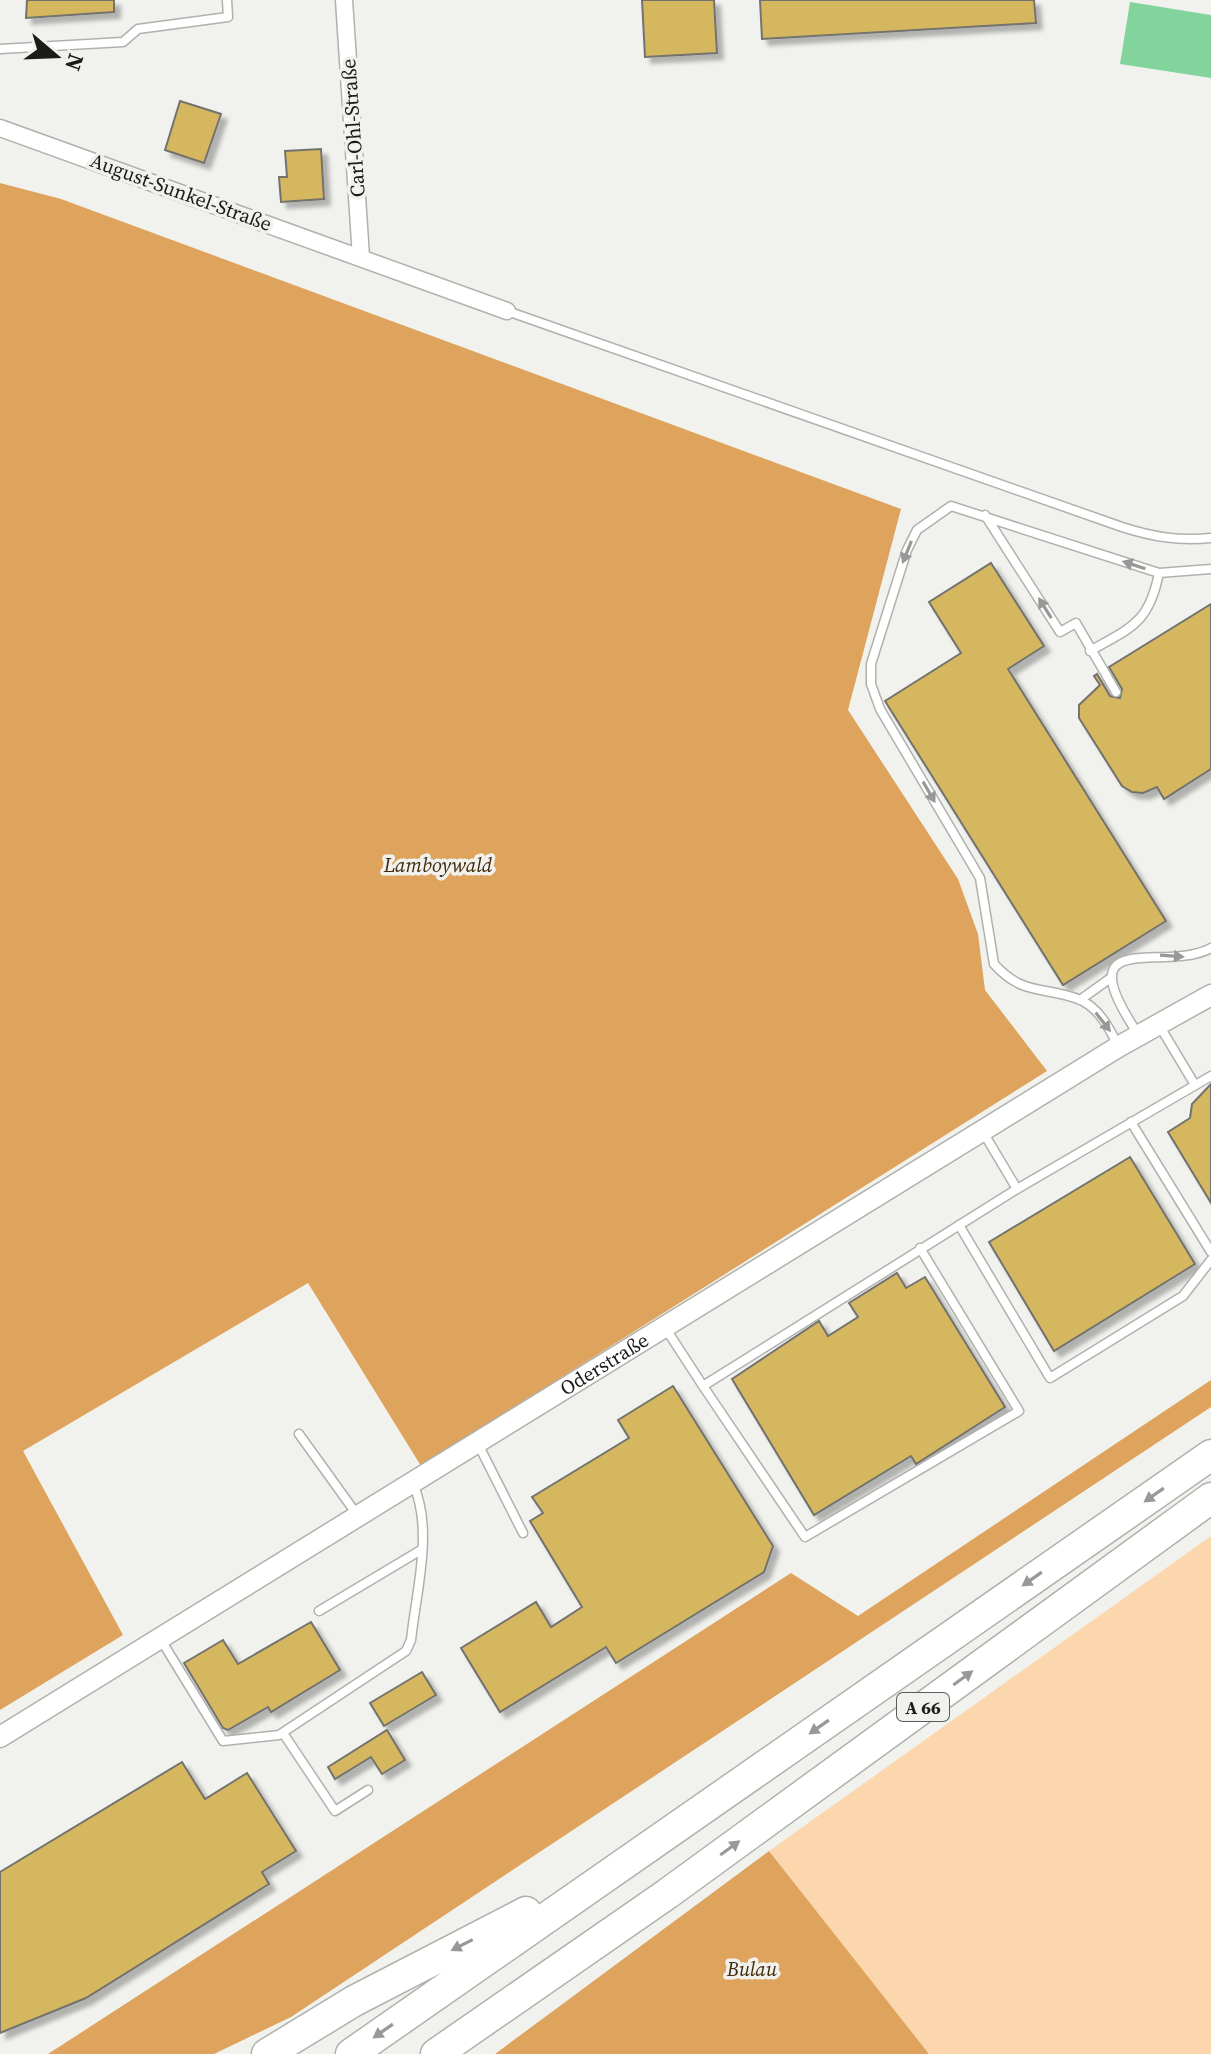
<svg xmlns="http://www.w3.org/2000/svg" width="1211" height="2054" viewBox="0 0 1211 2054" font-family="'Source Serif 4',serif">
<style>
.green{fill:#fcd6ac}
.forest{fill:#dea35c}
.water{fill:#83d49c}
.building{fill:#d5b760;stroke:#73726e;stroke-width:2;filter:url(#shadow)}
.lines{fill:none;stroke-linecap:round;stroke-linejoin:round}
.service-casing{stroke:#b0b1ad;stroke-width:11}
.minor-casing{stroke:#b0b1ad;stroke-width:19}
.tertiary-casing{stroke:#b0b1ad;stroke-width:23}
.motorway-casing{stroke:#b0b1ad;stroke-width:33}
.service{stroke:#fff;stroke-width:8}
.minor{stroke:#fff;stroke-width:16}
.tertiary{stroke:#fff;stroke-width:20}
.motorway{stroke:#fff;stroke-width:30}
.oneway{fill:#989898}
.labels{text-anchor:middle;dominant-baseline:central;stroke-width:7;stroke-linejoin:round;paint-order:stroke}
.shield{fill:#f1f2ee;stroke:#5b5c5a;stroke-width:2}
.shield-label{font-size:18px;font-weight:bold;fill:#1b1b1a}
.street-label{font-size:20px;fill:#1b1b1a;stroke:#f1f2ee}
.park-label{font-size:20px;font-style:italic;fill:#422a0a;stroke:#f1f2ee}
</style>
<defs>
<filter id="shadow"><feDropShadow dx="6" dy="6" stdDeviation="2" flood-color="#0004"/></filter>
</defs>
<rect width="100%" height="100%" fill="#f1f2ee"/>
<path class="green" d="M1211,1536V2054H929L769,1851Z"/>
<path class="forest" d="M0,183L61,199L901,509L848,710L958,879L978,934L985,990L1047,1071L421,1466L308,1283L23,1451L123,1635L0,1710Z
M1211,1380V1407L291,2017L214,2054H48L791,1573L858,1616Z
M769,1851L929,2054H495Z"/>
<path class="water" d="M1130,2L1211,15V78L1120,64Z"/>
<path class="building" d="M27,0H114V12L26,18Z
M642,0H714L717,53L645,57Z
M760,0H1034L1036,23L762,39Z
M180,101L221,114L204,163L165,150Z
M321,149L324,199L281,202L279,177H287L285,151Z
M991,563L1044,646L1008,669L1166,921L1063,985L885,701L961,653L929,602Z
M1211,604V769L1164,799L1157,787L1143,793L1132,792L1122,786L1079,718V705L1100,685L1094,676L1097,674L1110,696L1120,698L1122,689L1109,667Z
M1211,1084V1203L1168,1132L1190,1118L1192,1104Z
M1130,1157L1195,1264L1054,1351L989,1242Z
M897,1273L906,1288L925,1277L1005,1407L916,1464L911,1456L814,1515L732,1379L819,1321L828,1336L858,1317L849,1303Z
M673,1386L773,1546L764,1572L616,1663L606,1647L500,1712L461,1648L536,1602L551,1627L582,1607L530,1521L543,1513L532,1497L629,1438L618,1420Z
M311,1622L340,1670L271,1712L268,1707L228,1730L223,1728L184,1663L223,1640L238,1664Z
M422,1672L436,1695L384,1726L370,1703Z
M387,1730L405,1760L382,1774L371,1757L335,1779L328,1767Z
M182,1762L205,1799L247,1773L296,1851L262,1872L269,1884L86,1998L0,2033V1872Z"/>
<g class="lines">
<defs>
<path id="service" d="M0,49L123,42L138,29L228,17L227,0
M507,311L1122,527C1153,537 1178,541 1211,538
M985,515L1060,632L1076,623L1116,692
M1090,651C1132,627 1149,623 1159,573
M1080,1000L1112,977
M1159,1025L1195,1085
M1138,1034C1065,924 1163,974 1211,948
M1118,1046C1110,1029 1098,1006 1078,999C1043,986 1023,996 994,964L980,878L880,709L871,684V664L907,550L917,530L951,506L1159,573L1211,569
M1131,1122L1211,1252
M983,1132L1017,1189
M959,1225L1050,1378L1183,1296L1211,1260
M666,1329L703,1386L1017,1189L1211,1076
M703,1386L805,1537L1019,1411L920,1248
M299,1434L358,1516
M478,1444L523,1533
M319,1611L421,1550
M161,1640L223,1741L279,1735L406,1651L411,1640C416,1592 434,1529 413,1484
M283,1733L335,1811L368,1790"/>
<path id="minor" d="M344,0L361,257
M0,128L507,311"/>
<g id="tertiary">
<path id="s1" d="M0,1737L1118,1047L1211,995"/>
</g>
<path id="motorway" d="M267,2054L354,2001L526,1912
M351,2054L1211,1455
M436,2054L667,1894L1211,1498"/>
</defs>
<use href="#service" class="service-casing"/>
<use href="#minor" class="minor-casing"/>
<use href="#tertiary" class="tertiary-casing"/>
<use href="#motorway" class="motorway-casing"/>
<use href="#service" class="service"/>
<use href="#minor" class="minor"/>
<use href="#tertiary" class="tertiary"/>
<use href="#motorway" class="motorway"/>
</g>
<defs><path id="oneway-solid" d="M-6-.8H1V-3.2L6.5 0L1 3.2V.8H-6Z" transform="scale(2)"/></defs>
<g class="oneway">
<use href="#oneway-solid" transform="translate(907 552) rotate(112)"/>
<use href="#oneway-solid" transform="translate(1134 565) rotate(-162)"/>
<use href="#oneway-solid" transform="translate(1045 608) rotate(-122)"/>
<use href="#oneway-solid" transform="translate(929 792) rotate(60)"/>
<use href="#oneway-solid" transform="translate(1172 956) rotate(4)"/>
<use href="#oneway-solid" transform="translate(1103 1022) rotate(52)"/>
<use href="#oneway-solid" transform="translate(1154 1495) rotate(145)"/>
<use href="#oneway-solid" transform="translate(1032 1579) rotate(145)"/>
<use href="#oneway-solid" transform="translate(963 1678) rotate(-36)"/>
<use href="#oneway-solid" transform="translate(819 1727) rotate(145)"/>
<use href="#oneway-solid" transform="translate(730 1848) rotate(-36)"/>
<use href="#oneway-solid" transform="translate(462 1945) rotate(153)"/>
<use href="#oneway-solid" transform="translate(383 2031) rotate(145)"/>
</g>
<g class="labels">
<rect class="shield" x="897" y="1693" width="52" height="28" rx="6"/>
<g class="shield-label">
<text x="923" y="1707">A 66</text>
</g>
<g class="street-label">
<text transform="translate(353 128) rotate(-94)">Carl-Ohl-Straße</text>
<text transform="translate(181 192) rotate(20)">August-Sunkel-Straße</text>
<text stroke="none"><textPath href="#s1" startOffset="710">Oderstraße</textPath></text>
</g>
<g class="park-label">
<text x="438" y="865">Lamboywald</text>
<text x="752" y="1969">Bulau</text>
</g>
</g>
<g transform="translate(56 56) rotate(109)" stroke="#f1f2ee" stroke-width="6" paint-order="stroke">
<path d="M0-6L14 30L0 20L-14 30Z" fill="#1b1b1a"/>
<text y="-12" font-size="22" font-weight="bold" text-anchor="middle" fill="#1b1b1a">N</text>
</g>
</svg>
